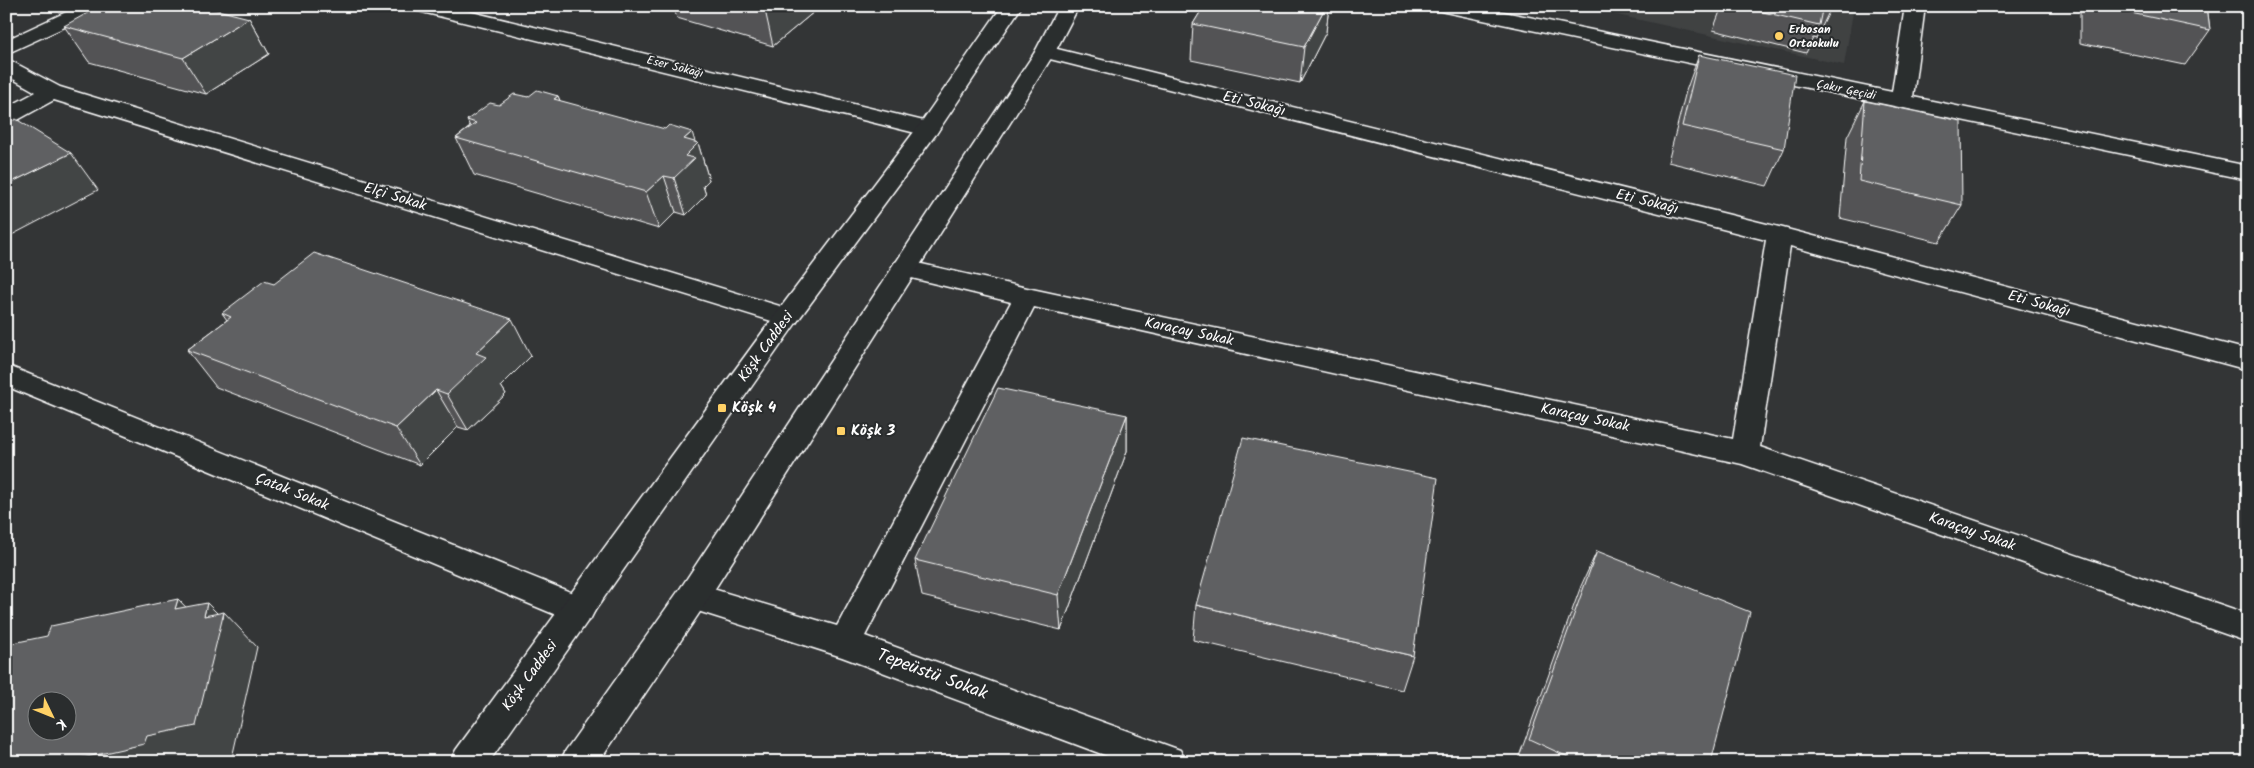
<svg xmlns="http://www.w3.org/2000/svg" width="2254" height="768" viewBox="0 0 2254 768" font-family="Kalam,sans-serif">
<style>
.built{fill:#404243}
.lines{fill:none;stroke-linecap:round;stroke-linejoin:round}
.street-casing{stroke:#fff;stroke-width:3}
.secondary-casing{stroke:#fff;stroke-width:3}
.street{fill:#2a2d2e;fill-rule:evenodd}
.secondary{fill:#2a2d2e;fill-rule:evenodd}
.wall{fill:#525354;stroke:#fff}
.shaded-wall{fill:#424445;stroke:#fff}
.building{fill:#5f6162;stroke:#fff;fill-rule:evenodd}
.poi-dot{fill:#ffd166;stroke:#2a2d2e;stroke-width:2}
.labels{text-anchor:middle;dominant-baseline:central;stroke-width:4;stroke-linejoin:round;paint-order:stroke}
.far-poi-label{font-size:12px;font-weight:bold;fill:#fff;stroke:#2a2d2e;text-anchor:start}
.far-street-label{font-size:12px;fill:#fff;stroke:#2a2d2e}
.street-label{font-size:15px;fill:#fff;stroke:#2a2d2e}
.poi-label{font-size:15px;font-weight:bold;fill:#fff;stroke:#2a2d2e;text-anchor:start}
.near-street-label{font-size:18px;fill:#fff;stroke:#2a2d2e}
</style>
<rect width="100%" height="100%" fill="#333536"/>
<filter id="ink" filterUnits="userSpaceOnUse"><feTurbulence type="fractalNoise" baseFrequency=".02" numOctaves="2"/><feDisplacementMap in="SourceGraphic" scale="10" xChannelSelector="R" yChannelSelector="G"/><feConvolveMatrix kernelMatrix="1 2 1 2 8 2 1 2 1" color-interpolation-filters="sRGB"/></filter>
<g filter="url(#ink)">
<path class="built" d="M1577,6H1854L1844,65Z"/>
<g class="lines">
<defs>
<path id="street" d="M79,6H105L102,10L6,54V40Z
M411,6H447L936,124L939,129L936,134L928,136L414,10Z
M1435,6H1475L1892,92L1905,6H1925L1913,97L2248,166V180L1445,12L1438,10Z
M1045,46L1779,227L2248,350V370L1790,246L1760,447L2248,614V642L1742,464L1034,307L865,636L1180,750L1186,762H1123L842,657L682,606L677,596L682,586L693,583L837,626L1011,302L895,274L891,268L895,262L904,260L1027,288L1733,439L1766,240L1038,56L1035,52L1038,48Z
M6,60L13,62L60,87L796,311L800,317L796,323L787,326L778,323L54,100L14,122L6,124V108L36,92L6,75Z
M6,365L590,600L595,610L590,620L579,624L568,620L6,386Z"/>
<path id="secondary" d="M1002,6H1022L936,134L796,323L489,762H450L456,750L778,311L920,124Z
M1059,6H1079L1055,52L704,606L599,762H560L566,750L682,586L1035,52Z"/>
</defs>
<use href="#street" class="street-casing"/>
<use href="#secondary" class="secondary-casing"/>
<use href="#street" class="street"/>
<use href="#secondary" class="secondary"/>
</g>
<path class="wall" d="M601,6H619L616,9Z
M673,6H821L773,46L677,18Z
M1204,6H1329L1326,32L1300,83L1191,60L1193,24Z
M1722,6H1830L1829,12L1816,39L1813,38L1806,53L1713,30Z
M2080,6H2207L2210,30L2185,65L2080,43Z
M249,18L269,54L206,94L89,62L64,26Z
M1699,55L1784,149L1767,186L1668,162L1686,91Z
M558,96L560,101L698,143L709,180L703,186L706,195L686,215L676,212L659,229L474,175L456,138L470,127L467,120L499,105L528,97Z
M1865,101L1962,205L1939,242L1840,218L1847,137Z
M274,284L531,356L501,386L506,394L468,430L458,427L420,465L216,387L187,350L227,320L222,313Z
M1127,415V451L1061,630L922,596L915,560Z
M1597,551L1711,762H1517L1581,586Z
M1196,605L1413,656L1402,690L1193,640Z"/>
<path class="shaded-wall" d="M770,6H821L773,46L765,10Z
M1326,6H1329L1326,32L1300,83L1304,47Z
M249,18L269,54L206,94L183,58Z
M558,96L573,132L554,99Z
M692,132L696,145L698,143L709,180L703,186L706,195L686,215L674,178L685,156L684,139Z
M71,153L98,190L6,238V185Z
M664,176L676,212L659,229L646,192Z
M512,319L531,356L501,386L506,394L468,430L447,394L476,353Z
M436,390L458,427L420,465L396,428Z
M1127,415V451L1061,630L1058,595Z
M178,599L212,634L175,609Z
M207,603L223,619L224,612L257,647L232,758L216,762H65L147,736L204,616Z"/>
<path class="building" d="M100,6H202L249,18L183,58L64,26Z
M750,6H770L765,10Z
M1204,6H1326L1304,47L1193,24Z
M1737,6H1830L1829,12L1822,10L1819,25Z
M2103,6H2207L2210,30L2103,7Z
M1699,55L1795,75L1784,149L1682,126Z
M537,90L558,96L554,99L665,129L669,125L692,132L684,139L698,143L685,156L695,158L674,178L664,176L646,192L456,138L476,123L467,120L490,103L499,105L514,94L528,97Z
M1865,101L1961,121L1962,205L1859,181Z
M16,119L71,153L6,185V124Z
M314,253L512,319L476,353L486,357L447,394L436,390L396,428L187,350L231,317L222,313L264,281L274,284Z
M998,388L1127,415L1058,595L915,560Z
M1243,438L1438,478L1413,656L1196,605Z
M1597,551L1750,612L1711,762H1579L1529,739Z
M178,599L175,609L207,603L204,616L224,612L196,726L147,736L144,744L65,762H6V658L8,657L13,643L47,636L51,626ZM38,700H68V730H38Z"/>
</g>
<g class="poi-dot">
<circle cx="1779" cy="36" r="5"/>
<rect x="717" y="403" width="10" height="10" rx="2.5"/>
<rect x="836" y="426" width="10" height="10" rx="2.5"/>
</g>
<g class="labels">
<g class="far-poi-label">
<text x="1789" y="29">Erbosan<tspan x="1789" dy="14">Ortaokulu</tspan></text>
</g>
<g class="far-street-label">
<text transform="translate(675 67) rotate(14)">Eser Sokağı</text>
<text transform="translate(1846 90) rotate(12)">Çakır Geçidi</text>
</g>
<g class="street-label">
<text transform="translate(1254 104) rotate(14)">Eti Sokağı</text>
<text transform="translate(395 197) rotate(17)">Elçi Sokak</text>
<text transform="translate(1647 202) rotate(14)">Eti Sokağı</text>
<text transform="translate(2039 304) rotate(15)">Eti Sokağı</text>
<text transform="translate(1189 332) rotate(12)">Karaçay Sokak</text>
<text transform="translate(766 347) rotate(-54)">Köşk Caddesi</text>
<text transform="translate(1585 418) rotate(12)">Karaçay Sokak</text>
<text transform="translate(292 492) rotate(22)">Çatak Sokak</text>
<text transform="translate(1972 532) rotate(19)">Karaçay Sokak</text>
<text transform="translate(530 676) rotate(-54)">Köşk Caddesi</text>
</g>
<g class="poi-label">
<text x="732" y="408">Köşk 4</text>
<text x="851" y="431">Köşk 3</text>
</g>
<g class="near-street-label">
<text transform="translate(932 675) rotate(20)">Tepeüstü Sokak</text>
</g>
</g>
<rect width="2254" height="768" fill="none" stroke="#2a2d2e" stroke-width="25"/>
<rect x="12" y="12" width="2229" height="743" fill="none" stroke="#fff" stroke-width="2" filter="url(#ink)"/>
<g transform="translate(52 716) rotate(133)"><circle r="24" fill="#2a2d2e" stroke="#7f8182"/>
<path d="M0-4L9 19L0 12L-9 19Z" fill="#ffd166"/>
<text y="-8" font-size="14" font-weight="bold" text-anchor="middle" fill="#ffffff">K</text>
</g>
</svg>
